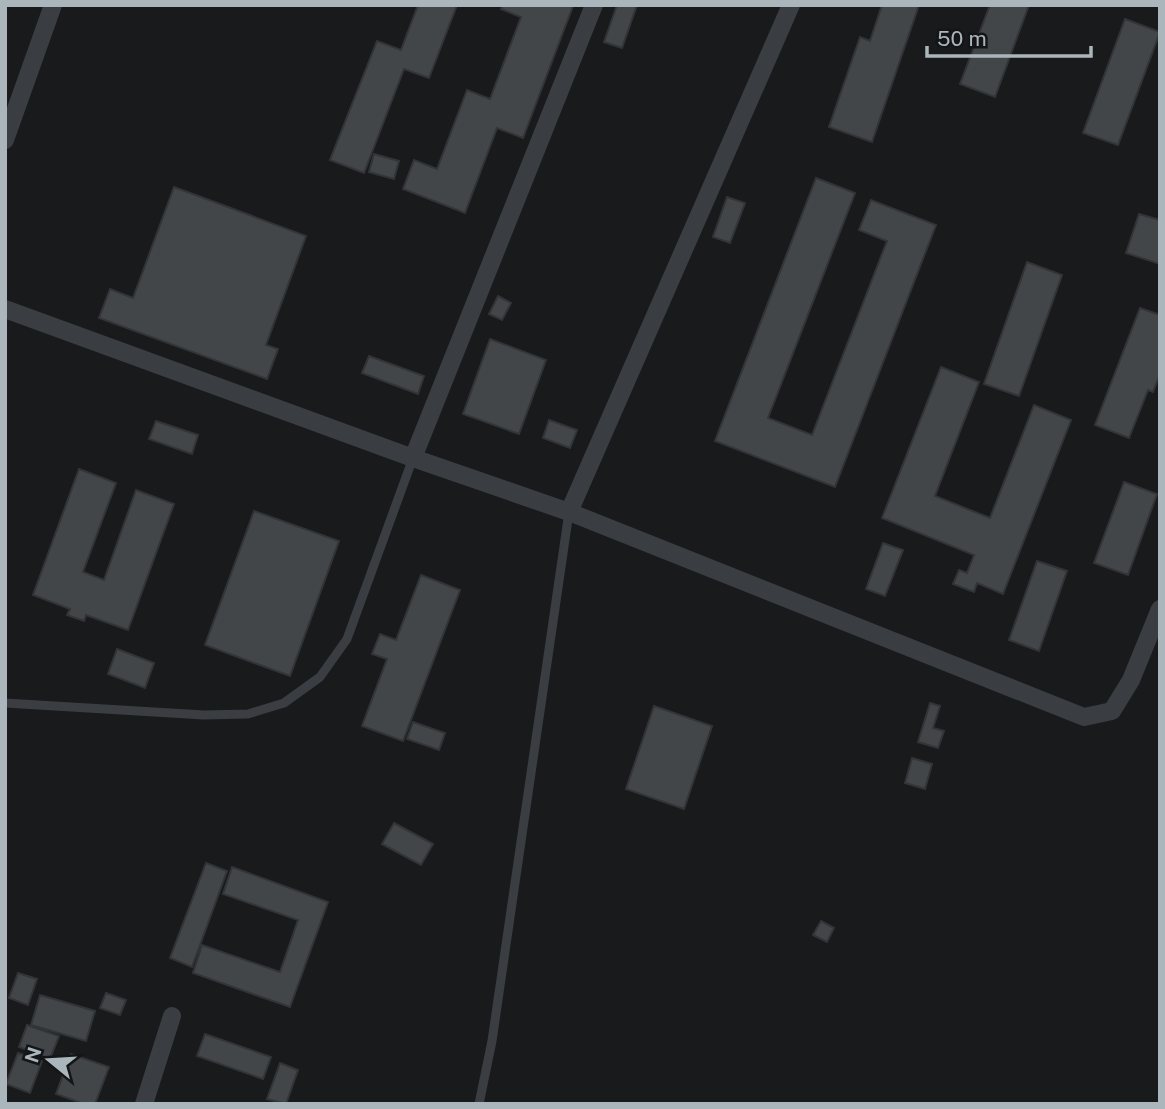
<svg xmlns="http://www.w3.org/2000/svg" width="1165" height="1109" viewBox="0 0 1165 1109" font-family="'Public Sans',sans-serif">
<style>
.building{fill:#434649;stroke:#333438;stroke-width:2}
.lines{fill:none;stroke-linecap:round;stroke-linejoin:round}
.lane{stroke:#3a3d41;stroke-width:9}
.street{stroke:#3a3d41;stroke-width:18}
</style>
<rect width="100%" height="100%" fill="#191a1c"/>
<path class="building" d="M418,5H457L429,78L404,69L364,173L330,160L377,41L401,50Z
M503,5L573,6L523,138L497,128L465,213L403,189L414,160L437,169L467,90L490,99L521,17L501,9Z
M617,5H637L622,48L604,42Z
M882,5H919L872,142L829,127L860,37L870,41Z
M990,5H1029L995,97L960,84Z
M1125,19L1160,32L1118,145L1083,133Z
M374,154L399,161L394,179L369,172Z
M816,178L855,193L768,418L812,435L887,241L859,230L871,200L936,225L835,487L715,441Z
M174,187L306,236L266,345L278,349L267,379L99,318L110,289L133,298Z
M727,197L745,203L730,243L713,237Z
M1139,214L1160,220V264L1126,253Z
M1027,262L1062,275L1019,396L984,384Z
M498,296L511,303L502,320L489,314Z
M1140,308L1160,315V374L1153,392L1148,390L1129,438L1095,425Z
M490,339L546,360L519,434L463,414Z
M369,356L424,376L418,394L362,373Z
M941,367L979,382L935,496L990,518L1034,405L1071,420L1003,594L977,583L974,592L953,584L959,570L967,573L974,555L882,518Z
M549,420L577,430L570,448L543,438Z
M156,421L198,435L192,454L149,439Z
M79,469L116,483L83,572L104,580L136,490L174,504L128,630L86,615L84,621L67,615L70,609L33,595Z
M1124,482L1157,494L1128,575L1094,563Z
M254,511L339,541L290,676L205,645Z
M883,543L903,550L885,596L866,589Z
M1037,561L1067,571L1039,651L1009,640Z
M421,575L460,590L403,741L362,726L387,659L372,654L380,634L396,640Z
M117,649L154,663L145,688L108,674Z
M930,703L940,706L933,728L944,731L938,748L918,742Z
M654,706L712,726L684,809L626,789Z
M413,722L445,733L439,750L407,739Z
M912,758L932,764L925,789L905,783Z
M394,823L433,844L421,865L382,844Z
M206,863L227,871L192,967L170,958Z
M232,867L328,902L290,1007L193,973L202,945L280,972L298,920L223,894Z
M821,921L834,928L827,942L813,935Z
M18,973L37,979L28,1005L9,998Z
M106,993L126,1000L120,1015L100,1008Z
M40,995L95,1011L86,1041L31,1025Z
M27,1025L59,1036L50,1059L19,1047Z
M205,1034L271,1057L263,1079L197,1056Z
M18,1053L42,1061L30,1093L6,1084Z
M71,1054L109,1067L95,1104H84L56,1094Z
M280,1063L298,1070L286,1104L267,1099Z"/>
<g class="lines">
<path class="lane" d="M5,703L204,715L248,714L284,703L320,677L347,639L413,458
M479,1104L492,1041L569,512"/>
<path class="street" d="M5,140L53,5
M5,309L413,458L569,512L1084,717L1112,711L1131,680L1160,609
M413,458L594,5
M569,512L791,5
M144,1104L172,1016"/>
</g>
<rect width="1165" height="1109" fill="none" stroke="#abb6bc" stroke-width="14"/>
<g transform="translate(49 1060) rotate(288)" stroke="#141517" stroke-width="5" paint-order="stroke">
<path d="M0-5L12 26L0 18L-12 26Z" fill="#abb6bc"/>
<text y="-10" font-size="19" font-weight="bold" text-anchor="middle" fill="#abb6bc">N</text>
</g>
<path d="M927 46v10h164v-10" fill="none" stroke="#abb6bc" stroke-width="3.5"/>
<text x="937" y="46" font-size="21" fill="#abb6bc" stroke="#141517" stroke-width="5" paint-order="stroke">50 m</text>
</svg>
